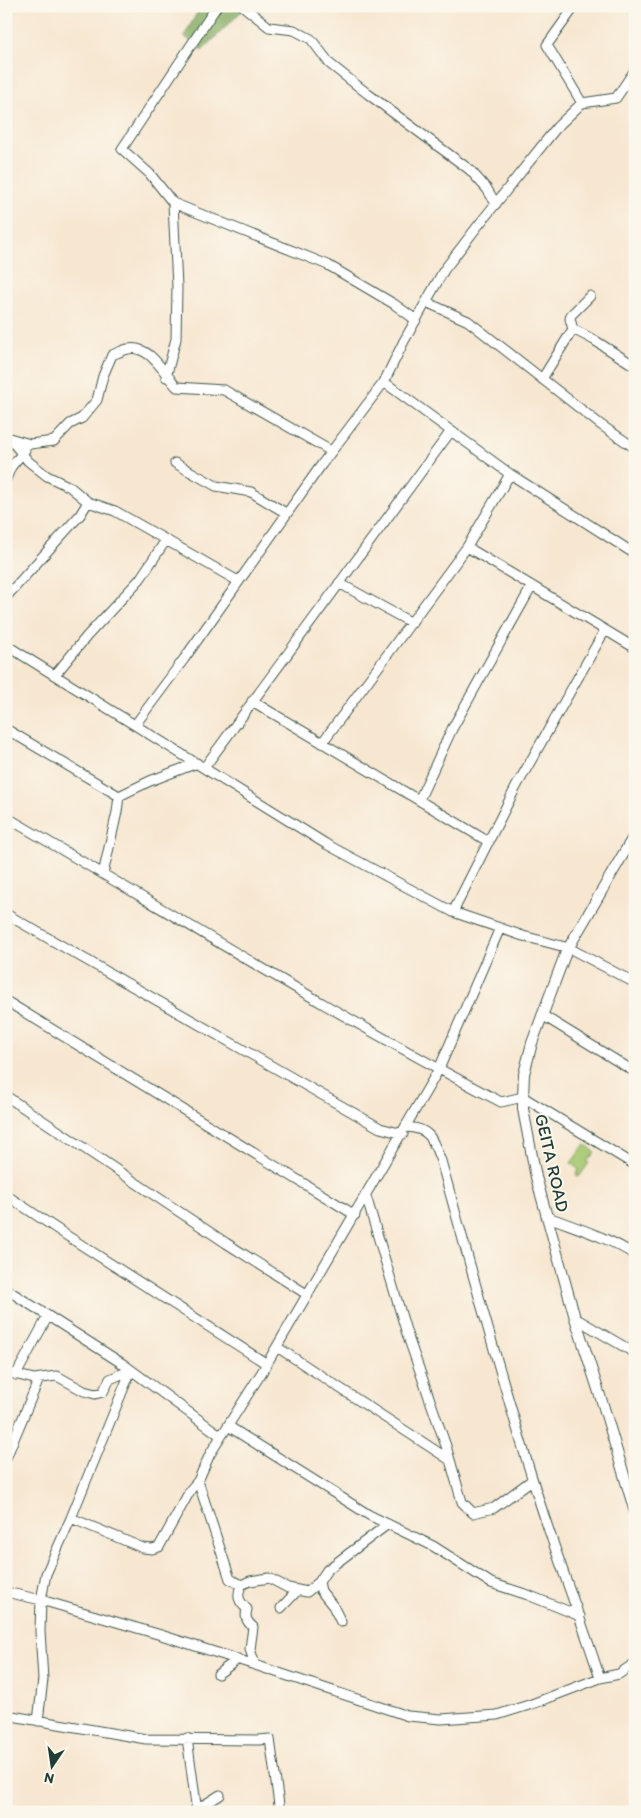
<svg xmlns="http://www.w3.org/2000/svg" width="641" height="1818" viewBox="0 0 641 1818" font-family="Itim,sans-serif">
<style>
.green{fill:#a6c871;stroke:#628252}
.forest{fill:#84ac63;stroke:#52744c}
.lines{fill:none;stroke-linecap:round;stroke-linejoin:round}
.minor-casing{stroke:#3f564c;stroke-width:11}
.major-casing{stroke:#3f564c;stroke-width:12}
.minor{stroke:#fff;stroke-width:9}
.major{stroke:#fff;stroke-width:10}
.labels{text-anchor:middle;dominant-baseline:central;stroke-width:4;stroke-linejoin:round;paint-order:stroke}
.street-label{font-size:18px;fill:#1f3d34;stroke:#fbf7ec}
</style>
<rect width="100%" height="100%" fill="#fbf7ec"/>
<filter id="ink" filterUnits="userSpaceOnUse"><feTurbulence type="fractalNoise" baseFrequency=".02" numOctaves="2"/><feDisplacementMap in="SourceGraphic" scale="10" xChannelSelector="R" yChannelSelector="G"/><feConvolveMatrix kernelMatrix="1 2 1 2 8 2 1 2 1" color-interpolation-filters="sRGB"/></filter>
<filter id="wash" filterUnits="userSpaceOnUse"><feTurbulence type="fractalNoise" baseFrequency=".0096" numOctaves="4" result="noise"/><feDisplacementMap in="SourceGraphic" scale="20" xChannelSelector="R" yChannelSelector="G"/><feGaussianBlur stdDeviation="1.12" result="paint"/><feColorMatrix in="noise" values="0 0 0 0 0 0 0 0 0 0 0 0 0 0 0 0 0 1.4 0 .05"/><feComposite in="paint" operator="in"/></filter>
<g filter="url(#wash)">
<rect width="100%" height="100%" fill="#f7e7d1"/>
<path class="green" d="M585,1144L595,1152L587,1162L589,1163L579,1177L576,1175L579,1170L571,1163Z"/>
<path class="forest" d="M201,6H247L202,51L184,36Z"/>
</g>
<g filter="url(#ink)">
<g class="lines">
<defs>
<path id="minor" d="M243,6L269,27L294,30L311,39L330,64L368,94L470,170L487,189L496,204
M575,6L547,45L582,103
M173,203L328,265L394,304L416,320
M426,302L468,321L601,425L635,448
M573,329L594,340L635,366
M166,377L176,339L177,287L173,203L150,174L122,149L217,6
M542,379L573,329L570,319L571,315L590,296
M384,382L510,474L635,554
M6,437L30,444L54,441L70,424L82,418L97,400L103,376L112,355C117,353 123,350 128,349C150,344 164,374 177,387L224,390L331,451
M10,439L28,461L47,476L70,487L88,502L115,511L238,581
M175,463L216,486L251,492L286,513
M6,479L11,467L25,450
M467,547L635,648
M339,583L412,623
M6,597L80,515L88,502
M6,645L326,844L453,912L523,936L569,948L635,983
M55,675L87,636L140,579L166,540
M252,701L489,842
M135,725L184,659L322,464L384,382L404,341L444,270L477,227L557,127L582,103L616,98L635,70
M6,729L119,796L117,812L103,874
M322,743L467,547L510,474
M204,768L451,431
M119,796L150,781L197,763
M419,800L452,729L532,586
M6,817C171,913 333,1014 501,1102L523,1097L635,1165
M453,912L516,787L605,630
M6,914L380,1128L403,1134
M6,1001L355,1215
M542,1015L635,1072
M6,1096L226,1243L308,1295
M407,1127C432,1129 432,1140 441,1161C471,1268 500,1375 533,1481C553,1548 579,1612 600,1678
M6,1195L69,1237L267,1364
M366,1196L407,1334L446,1446L462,1502L473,1513L494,1508L532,1480
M546,1216C576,1228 608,1237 635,1255
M6,1289L123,1364L221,1436
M575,1318L635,1353
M277,1347L450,1460
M6,1372L34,1379L57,1376L84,1391L95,1394L103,1392L110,1379L131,1370
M16,1375L48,1316
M228,1426L369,1515L433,1546L491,1583L528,1595L580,1616
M6,1458L39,1379
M198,1481L230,1579L241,1585
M71,1518L143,1548L152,1549L159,1547L191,1489L198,1481L210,1454L262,1372L439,1069L500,928
M319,1582L321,1591L333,1606L341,1622
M6,1592L41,1600L161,1635L255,1665L408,1716L441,1719L497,1715L532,1704L600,1678L619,1674L635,1663
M281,1608L298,1590
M255,1665L250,1649L253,1627C246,1621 245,1617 247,1609C238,1601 237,1596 241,1585L250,1581L269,1578L288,1588L307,1592L319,1582L327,1570L388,1524
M218,1674L238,1659
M6,1715L146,1739L259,1740L270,1739L280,1812
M38,1721L43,1679L40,1631L41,1600L46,1574L71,1518L131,1370
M187,1738L197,1812
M193,1812L220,1795"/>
<path id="major" d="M635,834L566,952L532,1043L524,1074L523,1097V1109L536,1177L575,1318L604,1408L635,1512"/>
</defs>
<use href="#minor" class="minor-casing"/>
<use href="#major" class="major-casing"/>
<use href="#minor" class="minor"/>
<use href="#major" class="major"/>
</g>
</g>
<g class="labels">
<g class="street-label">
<text transform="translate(552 1163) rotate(77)">GEITA ROAD</text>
</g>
</g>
<rect width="641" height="1818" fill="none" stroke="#fbf7ec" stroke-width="25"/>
<g transform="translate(52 1766) rotate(193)" stroke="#fbf7ec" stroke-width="4" paint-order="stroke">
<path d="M0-4L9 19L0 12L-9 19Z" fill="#1f3d34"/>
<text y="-8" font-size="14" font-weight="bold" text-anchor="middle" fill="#1f3d34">N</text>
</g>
</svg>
